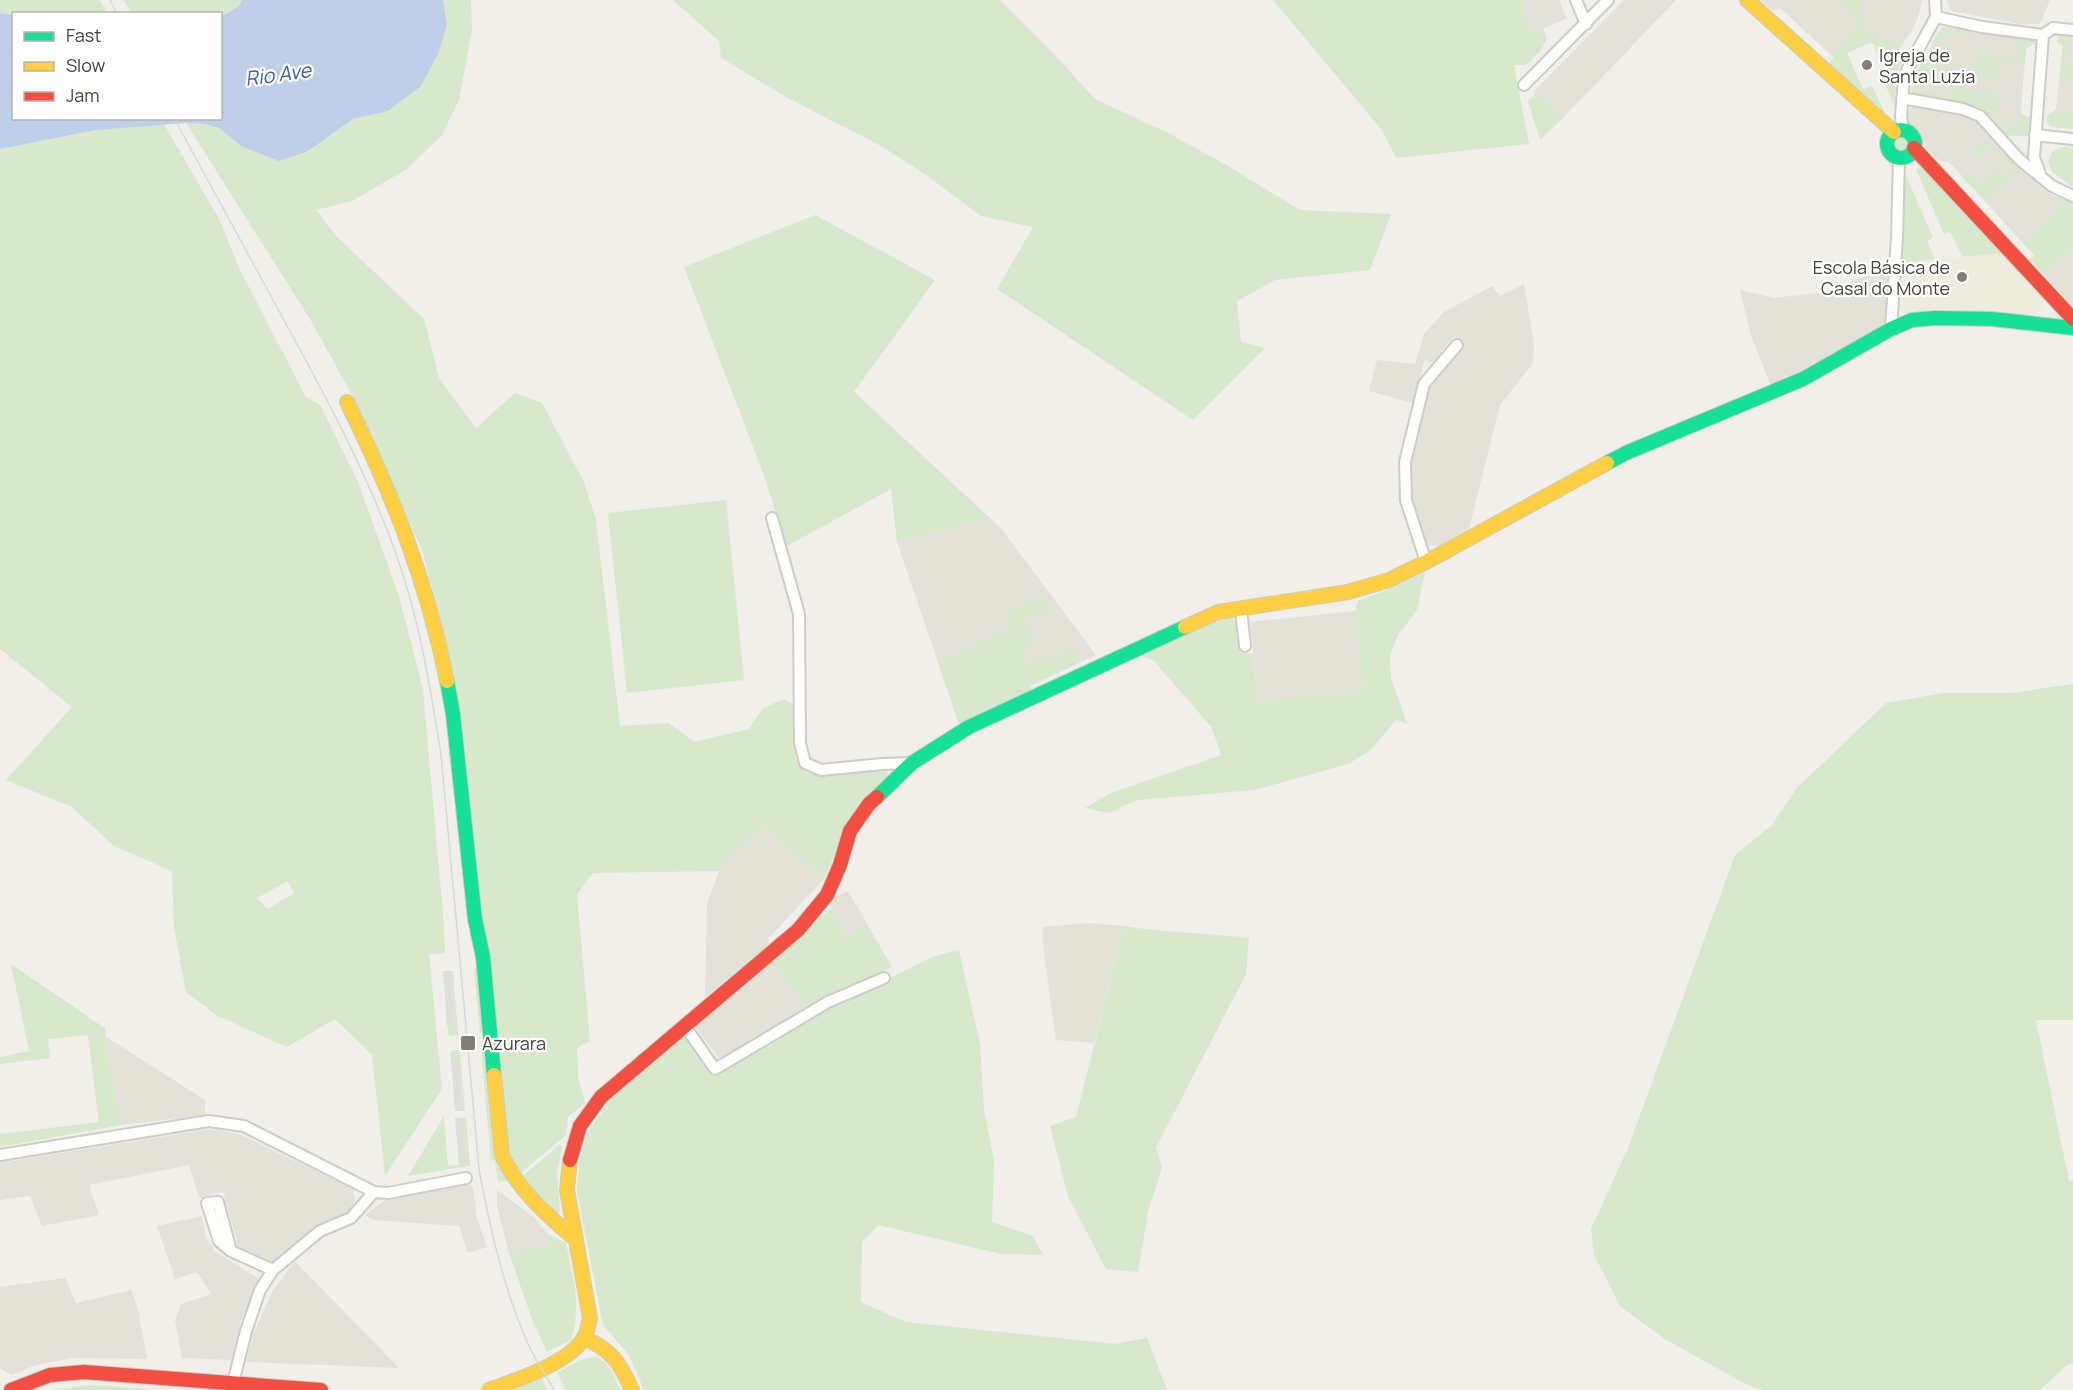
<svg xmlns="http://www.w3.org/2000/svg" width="2073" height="1390" viewBox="0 0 2073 1390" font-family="Manrope,sans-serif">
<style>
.residential{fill:#e3e2d8}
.education{fill:#edecdd}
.green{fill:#d7e8cd;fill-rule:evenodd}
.parking{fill:#dfdeda}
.water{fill:#bfcee9}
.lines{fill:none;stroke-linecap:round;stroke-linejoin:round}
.street-casing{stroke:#cdcdc8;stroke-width:14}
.fast-casing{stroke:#ccccc1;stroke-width:16}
.slow-casing{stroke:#ccccc1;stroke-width:16}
.jam-casing{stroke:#ccccc1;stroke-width:16}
.street{stroke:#fdfdfc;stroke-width:10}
.fast{stroke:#16e098;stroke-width:14}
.slow{stroke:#ffcf43;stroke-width:14}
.jam{stroke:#f24e42;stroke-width:14}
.tram{stroke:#d9d9d8;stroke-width:1.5}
.poi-dot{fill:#817f76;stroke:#fff;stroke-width:2}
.labels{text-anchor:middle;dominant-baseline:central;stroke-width:4.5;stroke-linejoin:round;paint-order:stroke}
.poi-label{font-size:18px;fill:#454337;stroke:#fff;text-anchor:start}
.water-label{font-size:20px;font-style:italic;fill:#3c5ea5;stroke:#fff}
</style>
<rect width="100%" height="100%" fill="#f0efea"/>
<path class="residential" d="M1520,0H1559L1567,18L1534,32Z
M1624,0H1676L1563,118L1534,91Z
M1760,0H1922L1918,17L1913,29L1901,46L1867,30L1834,58L1780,8L1773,11Z
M1946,0H2050L2040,24H2020L1952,11Z
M1951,25L1985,33L2031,37L2035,43L2026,49L2022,96L2021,114L2031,118L2029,135L2027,136L1999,135L1981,113L1911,96L1916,73L1929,49L1941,29Z
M2059,35H2073V129L2051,127L2046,121L2047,116L2056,110L2063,47L2057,42Z
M1916,105L1965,112L1977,119L2061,205L2022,242L1949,162H1940L1913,135L1908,123V113L1911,108Z
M2073,248V306L2044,275Z
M1887,267L1886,325L1771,386L1751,336L1740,290L1774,298L1826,292Z
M1524,284L1534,343L1533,363L1500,405L1469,529L1438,546L1426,544L1409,499L1407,476L1426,386L1462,341L1454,336L1433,362L1424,360L1415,404L1369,391L1377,360L1415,364L1424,334L1444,312L1492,286L1500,296Z
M991,519L999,526L1096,655L1030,686L1032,690L959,724L897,542Z
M1355,611L1363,690L1258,701L1250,622Z
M765,824L824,879L767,940L769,944L705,997L707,904L719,871L722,864Z
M848,891L867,924L846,937L831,908L835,897Z
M1089,923L1124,926L1094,1043L1056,1040L1042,938L1043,927Z
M770,961L807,1007L721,1060L695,1027Z
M105,1036L205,1100V1115L121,1125Z
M210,1129L239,1134L353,1189L355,1200L350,1211L316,1226L272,1264L238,1246L223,1191L199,1198L189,1165L89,1185L99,1215L42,1226L30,1196L0,1200V1163Z
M469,1184L473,1187L477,1218L487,1247L468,1253L459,1226L373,1220L365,1215L387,1199Z
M497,1190L535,1218L548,1234L549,1244L509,1253L497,1205Z
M202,1216L206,1237L214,1251L260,1279L240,1323L232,1360L182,1358L175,1321L181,1304L211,1294L197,1272L175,1279L157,1226Z
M295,1261L327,1294L399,1368L246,1362L252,1337L272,1292Z
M65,1278L76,1303L131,1290L138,1309L147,1359L72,1358L33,1366L12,1375L4,1371L0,1367V1287Z"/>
<path class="education" d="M2001,253L2041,291L2044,299L2042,309L2036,314L2026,316L1937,309L1905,313L1898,309L1899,263Z"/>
<path class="green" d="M0,0H100L107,13L5,14L0,13Z
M124,0H242L239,6L221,17L220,14L131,13Z
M443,0H471L472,31L459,100L442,135L407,169L352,201L316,210L336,236L424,319L439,378L476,428L515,393L542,403L584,482L596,520L620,726L669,723L694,742L749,729L763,708L784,699L794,705L795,758L805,772L819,776L875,769L887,771L888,778L862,799L846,828L824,879L765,825L722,864L719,871L593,873L577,894L590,1041L577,1048L578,1077L585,1103L568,1117L566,1135L521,1173L517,1174L506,1152L492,996L495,994L483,918L461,711L443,631L422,550L357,404L310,319L186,123L205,124L219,128L241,146L308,151L353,119L388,111L447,25Z
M673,0H1000L1053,53L1095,99L1168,133L1228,166L1300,210L1391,214L1370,270L1275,280L1237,301L1241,342L1265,348L1193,420L997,289L1033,227L981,216L929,177L883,147L788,98L721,58L719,41Z
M1273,0H1520L1534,32L1543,28L1547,38L1542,49L1526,65H1514L1529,144L1396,158L1381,129Z
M1836,0H1859L1867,30L1901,46L1899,51L1905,55L1897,71L1885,70L1872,42L1847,53L1863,89L1872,86L1885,113L1829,63L1834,58L1831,55L1861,22Z
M1951,25L1967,29L1966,34L1951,30L1950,36L1944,35L1942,45L1932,43L1941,29Z
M2063,34L2073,35V37H2069L2066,65L2073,66L2072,82L2059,80L2063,47L2057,42L2059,35Z
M2020,36L2034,39L2035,43L2026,49L2024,64L1999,62L1998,80L1981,78V71H1975L1979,55L2017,60Z
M1926,54L1954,60L1952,69L1931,66L1928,76L1916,73Z
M1883,80L1896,81L1895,106Z
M1914,81L1923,82L1921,91L1947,96L1946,102L1911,96Z
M1952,87L2018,96V98L1999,97L1997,114L1981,113L1948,103Z
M1536,93L1563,118L1540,140L1528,101Z
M2056,110L2073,112V129L2048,125L2047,116Z
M2020,114L2031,118L2029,135L2027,136L1999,135L1990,124L2018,126Z
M164,124L219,219L240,270L306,397L320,405L358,482L399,596L423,690L444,926L445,953L429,954L442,1089L385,1176L372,1055L335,1019L287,1047L218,1016L186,992L174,927L172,871L114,846L72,807L6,780L72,707L0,649V149L96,130ZM288,881L294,893L268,909L257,898Z
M1992,134L1996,139L1976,159L1971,154Z
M1893 144a7 7 0 1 1 14 0a7 7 0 1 1-14 0Z
M2003,145L2023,167L1986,202L1963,177L1970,171L1982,183L1996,170L2003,177L2013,167L1997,150Z
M2062,147L2073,148V187L2052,172L2048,161L2052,152Z
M1922,168L1927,170L2001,253L1963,257L1950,232L1944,234L1916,169Z
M1906,175L1933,238L1927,241L1935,259L1899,263Z
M2051,195L2073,203V248L2044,275L2030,260L2035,255L2022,242L2061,205Z
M815,215L935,280L854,392L991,519L897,542L891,489L787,546L762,470L684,267Z
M726,500L744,680L627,693L608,513Z
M1425,572L1417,610L1398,635L1390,655L1391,678L1407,723L1396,720L1371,750L1348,764L1255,790L1137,800L1109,813L1085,808L1111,793L1221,755L1212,728L1153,660L1139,655L1214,622L1231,617L1236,622L1240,653L1253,654L1258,701L1363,690L1355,611L1358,601L1394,587Z
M1040,596L1050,609L1024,620L1034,642L1020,648L1027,664L1044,657L1046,660L1074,648L1080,662L1030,686L1032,690L959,724L938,663L1011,627L1005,613Z
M2073,684V1020H2036L2069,1181H2073V1363L2067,1365L2040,1390H1762L1742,1382L1665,1339L1620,1306L1594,1255L1591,1229L1628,1148L1735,855L1771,826L1797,788L1886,703L1943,693H2011Z
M831,908L846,937L867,924L892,967L827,995L807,1007L770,961Z
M1124,926C1165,933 1207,933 1249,938L1246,974L1156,1148L1162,1167L1148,1212L1138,1272L1106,1269L1068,1196L1050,1126L1076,1117Z
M959,950L980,1044L984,1109L994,1161L992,1222L1033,1236L1043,1255L1001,1254L878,1225L862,1242L861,1302L906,1322L1115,1344L1147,1338L1167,1390H644L629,1355L603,1325L577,1191L579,1166L587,1134L610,1100L685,1037L713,1074L829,1005L880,983L888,985L892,977L935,956Z
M11,964L106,1029L105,1036L121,1125L0,1147V1134L99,1122L88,1035L48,1039L50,1058L0,1064V1057L29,1051Z
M480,968L511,1180L498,1182L495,1160L491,1161L481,1049H486L485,1032L480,1033L474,969Z
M450,971H453L458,1035L449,1036L447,1024L455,1023Z
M460,1050L465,1111H463L459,1060H451L450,1051Z
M444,1116L448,1166L467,1164L463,1118L466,1117L470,1166L408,1176Z
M559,1145H561L562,1148L557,1173L560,1211L556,1214L523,1176Z
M548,1234L566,1243C573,1279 582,1303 571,1340L547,1352L532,1319L509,1253L549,1244Z
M596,1357C611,1363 614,1376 621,1390H566L557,1373L580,1360Z
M542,1378L547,1390H514Z
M90,1385L167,1390H50Z"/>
<path class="parking" d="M443,971H450L455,1023L447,1024Z
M459,1059L463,1111H455L451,1060Z
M455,1118H463L467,1164L459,1165Z"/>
<path class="water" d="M242,0H443L447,25L438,54L421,86L388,111L353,119L308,151L279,161L241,146L219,128L205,124L186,123L96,130L0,149V13L13,15L14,118H220L221,17L239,6Z"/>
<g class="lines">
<defs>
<path id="street" d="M1576,0L1586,24
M1936,17L1982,27L2043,35L2053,28L2073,30
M1524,85L1608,0
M1902,98L1963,109L1980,116L2019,159L2052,186L2073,196
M1903,130L1901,117L1904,78L1909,66L1936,17L1935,0
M2035,135L2073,139
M2040,174L2034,157L2043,35
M1891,329L1897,237L1899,158
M772,518L799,614L800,743L805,763L821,770L882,764L912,763
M1426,562L1406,500L1405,462L1424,384L1457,345
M1241,610L1245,646
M685,1026L715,1069L828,1002L884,978
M0,1155L209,1121L244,1126L374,1192L388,1193L466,1178
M231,1251L219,1241L207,1203L218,1202L231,1251L273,1270
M233,1383L246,1331L260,1290L273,1270L320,1231L351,1218L374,1192"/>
<path id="fast" d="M1887 144a14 14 0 1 1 28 0a14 14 0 1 1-28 0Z
M1607,463L1626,453L1803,379L1891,329L1912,320L1935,318L1992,319L2073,328
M447,681L453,714L475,919L483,957L494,1075
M877,797L912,763L969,727L1185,627"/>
<path id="slow" d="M1747,0L1894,132
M347,402C392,493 427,581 447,681
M1185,627L1218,612L1348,592L1389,580L1426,562L1607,463
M494,1075L502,1155C518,1190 547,1215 576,1240
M584,1338C612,1350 620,1363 632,1390
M489,1390C516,1380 571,1363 585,1336C588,1331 588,1324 590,1318L567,1190L570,1160"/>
<path id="jam" d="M1914,148L2073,319
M570,1160L580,1126L601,1097L798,930L827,895L840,865L850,831L869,804L877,797
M11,1390L50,1375L84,1372L321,1390"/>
</defs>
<use href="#street" class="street-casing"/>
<use href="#fast" class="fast-casing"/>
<use href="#slow" class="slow-casing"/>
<use href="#jam" class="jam-casing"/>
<use href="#street" class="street"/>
<use href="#fast" class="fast"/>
<use href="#slow" class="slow"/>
<use href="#jam" class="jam"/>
<path class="tram" d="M110,0L117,14
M174,118C211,186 248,254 285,322C326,397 366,471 395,551C419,616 430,686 441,754L479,1169C490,1228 504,1291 529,1346C536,1361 546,1375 554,1390"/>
</g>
<g class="poi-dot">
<circle cx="1867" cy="65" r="6"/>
<circle cx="1962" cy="277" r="6"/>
<rect x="460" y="1035" width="16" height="16" rx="3"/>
</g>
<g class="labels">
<g class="poi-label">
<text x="1879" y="55">Igreja de<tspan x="1879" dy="21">Santa Luzia</tspan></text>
<text x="1950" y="267" text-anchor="end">Escola Básica de<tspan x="1950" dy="21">Casal do Monte</tspan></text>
<text x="482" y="1043">Azurara</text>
</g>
<g class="water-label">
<text transform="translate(278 74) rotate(-8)">Rio Ave</text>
</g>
</g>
<rect x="12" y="12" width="210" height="108" fill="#ffffff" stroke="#b5b4af" stroke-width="1.5"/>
<rect x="24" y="32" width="30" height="9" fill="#16e098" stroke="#b5b4af" stroke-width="1.5"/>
<text x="66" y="42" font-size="18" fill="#454337">Fast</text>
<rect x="24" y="62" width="30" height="9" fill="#ffcf43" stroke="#b5b4af" stroke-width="1.5"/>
<text x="66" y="72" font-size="18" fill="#454337">Slow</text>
<rect x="24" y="92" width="30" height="9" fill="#f24e42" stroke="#b5b4af" stroke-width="1.5"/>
<text x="66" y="102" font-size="18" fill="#454337">Jam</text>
</svg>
